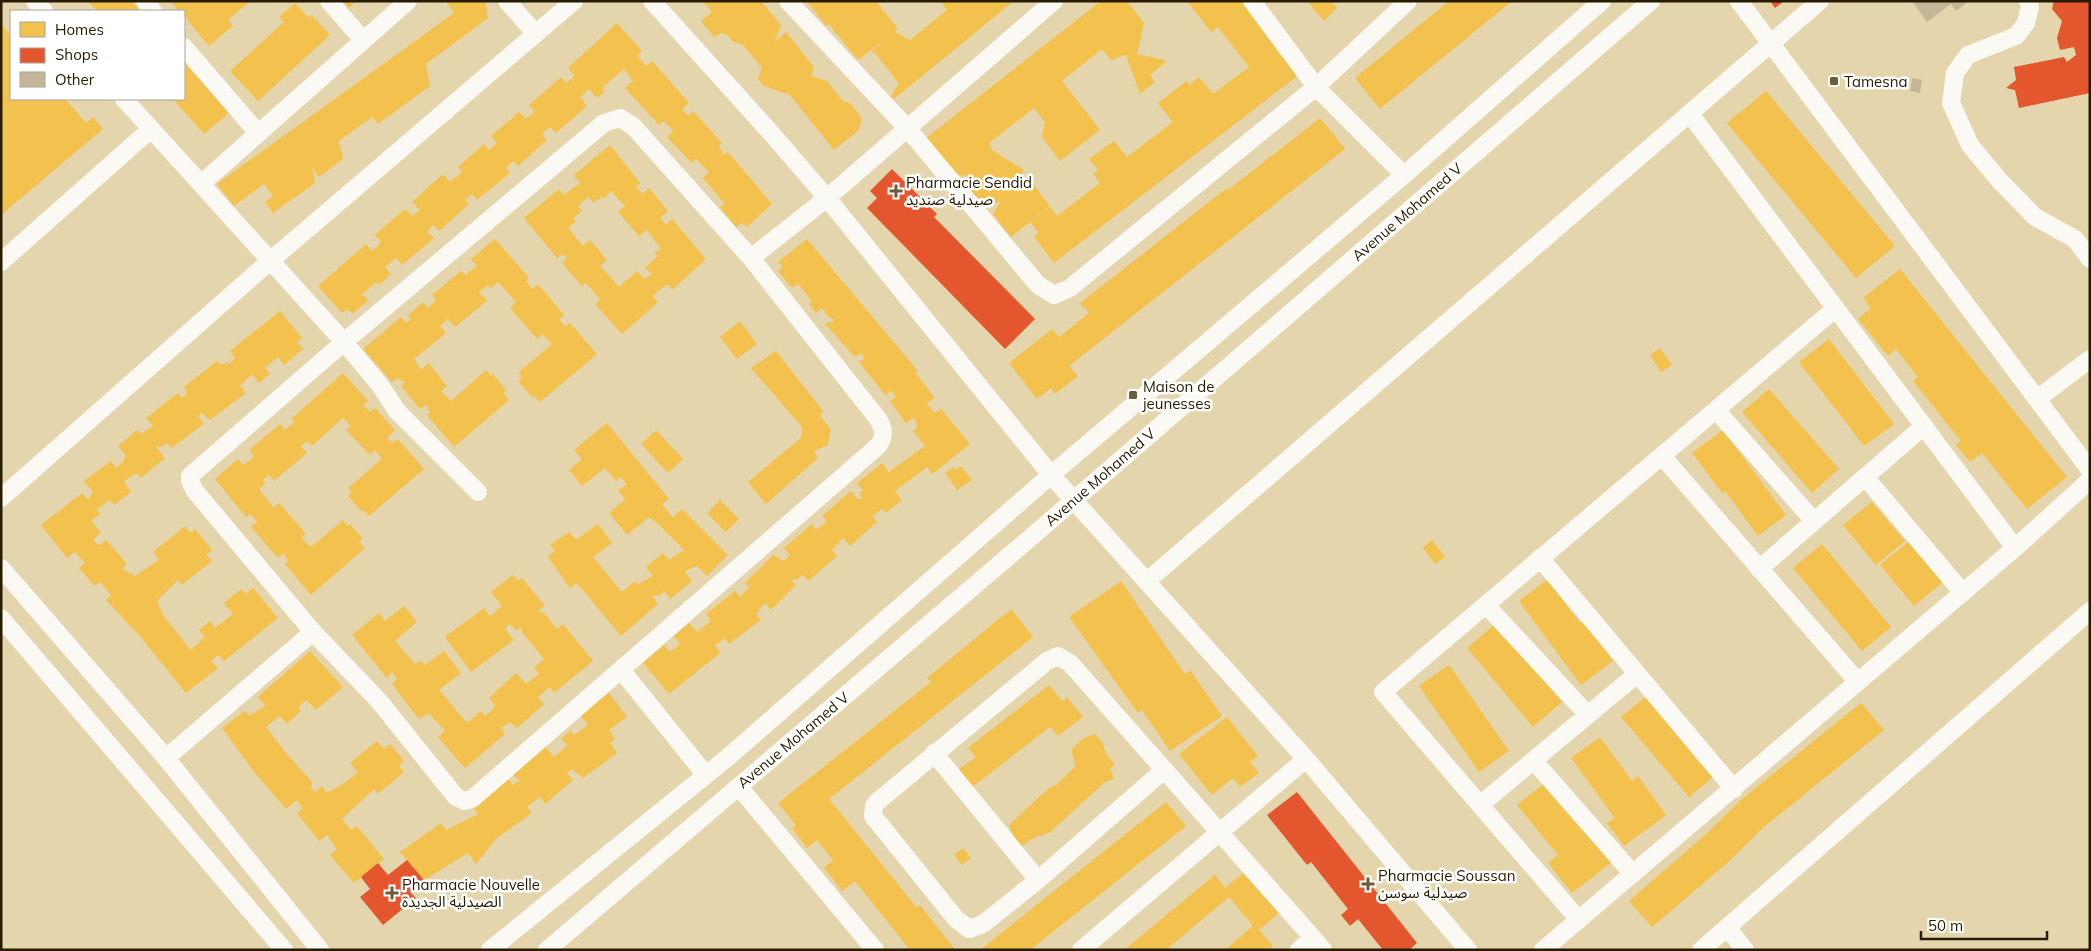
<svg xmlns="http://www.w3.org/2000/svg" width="2091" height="951" viewBox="0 0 2091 951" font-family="Mulish,'Noto Sans Arabic',sans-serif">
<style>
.homes{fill:#f2c14e;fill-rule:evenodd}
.shops{fill:#e4572e}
.building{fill:#c5b699}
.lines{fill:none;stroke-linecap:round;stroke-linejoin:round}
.minor{stroke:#fbf9f3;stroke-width:18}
.poi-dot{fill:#695d3c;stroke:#fff;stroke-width:2}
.labels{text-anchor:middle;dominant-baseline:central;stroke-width:5;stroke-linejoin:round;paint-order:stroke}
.poi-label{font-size:15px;fill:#271c00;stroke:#fff;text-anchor:start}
.street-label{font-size:15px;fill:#271c00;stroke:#fff}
</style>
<rect width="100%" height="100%" fill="#e4d5ac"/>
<path class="homes" d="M88,1H131L140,11H97Z
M170,1H250L228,20L233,26L209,46L184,16V11H179Z
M343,1H356L349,8Z
M446,1H485L488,18L426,64L430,86L378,124L372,117L339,141L343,159L319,177L312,167L315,183L273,213L265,202L273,196L264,184L234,206L217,184L454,13Z
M703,1H761L781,25L775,41L786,32L814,67L811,76L827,81L843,101L850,103L862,119L858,131L834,150L790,95L764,86L758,79L762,68L743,45L732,41L728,35L720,33L714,37L701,21L712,12Z
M807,1H876L898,29L895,32L910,40L947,10L940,1H1014L894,99L891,97L899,83L875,53L871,52L887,38L858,60L829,24L826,26Z
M1101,1H1127L1144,23L1137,54L1164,60L1166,62L1150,75L1155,82L1140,94L1126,55L1111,60L1102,49L1062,81L1100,130L1060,161L1042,137L1045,122L1034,108L989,143L992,150L1024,170L1013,187L1031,181L1050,206L1011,237L993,214L1001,201L980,208L963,188L966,176L945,172L921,142Z
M1187,1H1244L1304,71L1054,263L1034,237L1039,233L1030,222L1050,207L1057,216L1100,183L1093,174L1098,170L1089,159L1114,141L1127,157L1173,122L1158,103L1187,81L1190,85L1199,77L1213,94L1249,67L1218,27L1211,32Z
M1307,1H1331L1337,8L1324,21Z
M1449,1H1512L1380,109L1355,78Z
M295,3L309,18L312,15L330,35L258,101L230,71L284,22L279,17Z
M617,23L642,51L637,56L647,66L652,61L689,103L682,109L688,116L693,111L722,143L718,146L722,150L723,155L728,152L772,204L747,227L741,223L736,227L720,207L725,204L703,178L709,172L696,159L692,163L667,137L673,131L664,121L659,125L625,88L633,81L624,69L602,88L605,91L597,98L589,89L580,97L587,106L556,133L550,127L542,134L547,140L518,166L513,161L506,168L510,173L477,200L472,194L465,200L469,204L439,231L433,225L431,227L427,232L434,238L402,265L396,258L385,267L391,274L379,285L376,282L362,294L368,301L352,314L347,309L342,313L318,286L366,244L372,251L378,246L381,242L375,235L405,209L413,216L417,212L420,210L412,202L443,174L450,182L462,172L458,167L484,144L489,150L497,143L491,136L519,112L526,119L535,112L529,105L561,77L566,83L575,76L568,68Z
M1,24L11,36V99H65L86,123L93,117L103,129L1,215Z
M184,62L229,113L204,134L173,99H184Z
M1766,91L1895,246L1856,278L1727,123Z
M1320,118L1345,149L1069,366L1078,376L1055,394L1051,388L1037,399L1009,363L1052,329L1059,337L1089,313L1080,303L1227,188L1228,190Z
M610,145L640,183L636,187L643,194L649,188L668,211L660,218L666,225L672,219L706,259L672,290L667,284L652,296L658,302L622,334L595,304L600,299L586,283L582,286L562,263L567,258L563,254L557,258L524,218L559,189L564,195L580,183L574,175ZM611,191L625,206L618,212L639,236L647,230L661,249L654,253L658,256L645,268L652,274L644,279L637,271L619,287L600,266L607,260L590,240L583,246L568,228L576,222L573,218L582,211L578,206L588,197L594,203L603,196L604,199Z
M495,239L529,278L526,281L532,289L538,284L564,315L559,319L565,327L570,323L597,354L540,402L534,396L532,397L518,381L522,377L518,373L552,344L542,334L537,339L510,308L516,302L498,282L491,288L488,285L479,292L487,301L455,327L448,319L440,326L446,333L414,359L421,370L429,363L447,386L441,391L451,401L486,370L491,376L493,374L506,390L503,393L509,400L454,447L427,415L430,412L426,405L420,409L401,386L405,383L398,378L392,382L363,349L401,317L406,323L411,319L408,315L423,302L428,308L436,300L432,295L461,271L465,275L477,266L471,259Z
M807,239L918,371L915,372L935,398L927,403L932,410L935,413L941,409L970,444L932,474L927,467L895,491L902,500L886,513L882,509L875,514L872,516L877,522L850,546L843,538L832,550L837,556L808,581L803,575L798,579L791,580L796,585L771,610L765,603L756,614L761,620L729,644L724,638L715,646L720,653L669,694L643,663L664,645L670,652L680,644L674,636L689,623L697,632L711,621L706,614L735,591L740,597L749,587L745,583L773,555L783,561L790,555L784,548L812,524L816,530L827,521L822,516L851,491L858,500L862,497L859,493L863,490L857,483L882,463L889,472L925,446L913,431L917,428L916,421L914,418L906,423L890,401L896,397L891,390L886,396L859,362L864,358L861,353L855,357L825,324L835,320L828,316L822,308L816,313L809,304L812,301L798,284L792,288L778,271L783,267L778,262Z
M1900,269L2067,477L2027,509L1982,453L1970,462L1956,445L1961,441L1913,381L1918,377L1896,349L1888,356L1858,319L1871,308L1863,298Z
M280,311L302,338L297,342L303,349L284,365L278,357L265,368L270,374L259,383L252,374L240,386L246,393L210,420L202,413L198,416L204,424L171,448L167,443L162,447H156L165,458L141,478L137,473L124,481L131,492L114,505L110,500L97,509L100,514L91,521L101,533L93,539L97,544L100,545L106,540L127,564L122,569L135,576L159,560L153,552L185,526L190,533L195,529L212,550L206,555L212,561L182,585L178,580L157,601L163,615L191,650L205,637L199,630L210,621L215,628L233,614L224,603L241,589L245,594L253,588L278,618L224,661L218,655L211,661L218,668L186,693L139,635L106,600L111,596L106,589L100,582L95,586L79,568L85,563L75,552L67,558L41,525L82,493L88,500L93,492L84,481L111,461L116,468L122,463L126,456L118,446L137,430L141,434L153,426L146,418L178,393L182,398L187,394L184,387L217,361L220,364L230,363L235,358L230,351Z
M740,321L757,344L737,359L720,337Z
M1829,339L1894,424L1864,446L1799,362Z
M1660,348L1672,365L1661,372L1650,355Z
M776,351L823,411L820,416L831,429L828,445L814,451L818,458L766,504L748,482L802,437V427L751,368Z
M343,373L368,401L363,405L370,412L375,408L395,430L387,438L393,443L398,439L424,469L369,516L363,510L361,511L348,496L352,492L348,488L382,459L375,450L370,455L346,430L351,426L343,418L312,446L307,441L305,443L301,446L307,453L274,481L269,475L267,477L263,480L266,483L259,489L274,508L279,503L306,534L301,538L311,547L343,520L347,526L350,524L363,539L359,542L365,548L311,595L285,564L288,561L284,553L278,558L251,527L257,522L250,514L246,517L215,479L238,459L243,465L251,459L254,456L249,450L280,424L285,430L290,426L294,422L291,419Z
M1769,389L1839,469L1812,493L1742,412Z
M607,423L669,499L662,504L667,511L673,517L682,509L728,555L707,576L697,566L689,569L685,572L692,581L670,599L664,591L660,595L652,596L658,604L621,636L577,583L570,588L548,557L555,551L550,545L569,532L576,540L598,524L612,543L593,557L622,592L635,581L638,584L653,576L646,567L663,553L669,560L684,550L656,522L649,517L627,535L609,513L625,499L618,490L627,484L621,477L616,481L605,468L582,486L569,470L582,459L574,450Z
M656,430L683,459L668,473L641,444Z
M1723,430L1786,515L1758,536L1725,491L1723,494L1692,453Z
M961,466L972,480L957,490L945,473L953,467L955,470Z
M720,500L739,519L726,532L707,513Z
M1872,502L1905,541L1876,565L1843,525Z
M1432,540L1445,557L1435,564L1423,548Z
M1909,541L1943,582L1914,606L1880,565Z
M1822,544L1891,627L1862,651L1793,568Z
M513,575L518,581L522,578L545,606L538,611L545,614L557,629L563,624L593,661L554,693L550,687L538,697L544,704L517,728L510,722L505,725L501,728L505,734L465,768L438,737L445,731L429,713L419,719L392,684L397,679L392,672L387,678L352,635L379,613L385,621L404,606L417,622L395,641L415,664L421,660L425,665L444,651L461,673L439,690L467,723L481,711L485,716L492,710L495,705L489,698L516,673L526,684L539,674L534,668L544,659L522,632V627L516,631L510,624L505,629L514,640L471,672L445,637L484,608L490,616L502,606L491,592Z
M1547,580L1580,623L1583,620L1613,661L1581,685L1519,601Z
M1121,581L1185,674L1190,670L1222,716L1170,751L1142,710L1138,713L1069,617Z
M1011,609L1033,637L829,799L917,908L920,905L954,948L952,950H910L855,881L842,891L824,868L833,860L817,840L807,848L792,828L796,825L778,803L931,682L927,678Z
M1495,624L1562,702L1533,727L1467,648Z
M310,651L343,687L316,710L306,700L298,707L301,711L287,724L280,716L266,727L286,753L313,783L310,787L315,792L322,786L327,793L346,782L358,772L350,763L377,741L384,749L390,744L404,761L399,766L404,772L378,794L374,789L342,819L351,830L357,826L384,859L354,883L330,855L337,849L327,835L319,841L297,813L303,809L297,800L286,809L256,774L222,728L245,711L249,716L262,708L265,705L258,697Z
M1449,665L1509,751L1479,772L1419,686Z
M1049,685L1062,701L1067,697L1083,717L1058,736L1050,727L971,788L958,770L976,757L968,748Z
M609,693L627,717L609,730L615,739L610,743L617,753L583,778L572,769L567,773L573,780L545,804L540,797L527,807L532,813L496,839L476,864L468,853L424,880L400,852L441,823L446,830L478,814L470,804L508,778L513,785L520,780L512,775L545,747L554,757L567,746L561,738L571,731L574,735L588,725L580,714Z
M1649,694L1718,773L1689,797L1621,717Z
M1861,703L1884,730L1764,827L1726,864L1652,927L1629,901L1703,837L1742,799Z
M1227,717L1258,756L1250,762L1259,773L1240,787L1233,778L1212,795L1179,754Z
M1095,734L1102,742L1107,755L1115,764L1110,769L1114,779L1105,782L1049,833L1031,839L1024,845L1017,848L1009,825L1049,788L1056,785L1076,766L1071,750L1083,738Z
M1600,737L1632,781L1638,776L1666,815L1624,846L1607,823L1615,818L1571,758Z
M1547,781L1616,859L1572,893L1548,863L1558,855L1517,805Z
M1166,802L1186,826L1030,950H980Z
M963,848L971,858L962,865L954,855Z
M1243,873L1279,913L1259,930L1273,946L1269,950H1225L1253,926L1229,897L1166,950H1124L1215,875L1225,888Z"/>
<path class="shops" d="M1770,1H1784L1775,8Z
M2054,1H2090V93L2019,108L2015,90L2006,88L2016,80L2014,67L2064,57L2067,62L2076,55L2074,47L2060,50L2057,38L2062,21L2052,9Z
M892,169L937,214L934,217L1035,319L1005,349L867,208L877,198L870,191Z
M1297,792L1417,943L1409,950H1383L1358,919L1350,926L1341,915L1348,909L1311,862L1307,865L1267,815Z
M407,860L424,880L410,892L416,898L383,925L360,897L370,889L361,877L378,863L388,875Z"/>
<path class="building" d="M1912,1H1969L1956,11L1951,4L1927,22Z
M1912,78L1922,80L1920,93L1910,91Z"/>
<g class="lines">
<path class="minor" d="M35,1L44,11
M145,1L153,11
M329,1L363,40
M507,1L536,34
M652,1L771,133L827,198L1051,475L1306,759L1468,950
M788,1L908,129L1038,285L1054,295L1070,288L1316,87L1408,1
M1252,1L1316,87L1404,175
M1739,1L2090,470
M2028,1L2030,7L2026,23L2016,36L1968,55L1955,73L1951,103L1970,145L1999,180L2035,217L2075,239L2090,259
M184,47L257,132
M124,99L344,342L380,385L397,411L478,492
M1690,114L2015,548
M620,118L633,126L751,258L878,419C884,429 885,436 878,446L472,799L464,801L456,797L379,701L313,632L195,491L190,481V476L344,342L604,123Z
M201,184L408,1
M751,258L827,198L1054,1
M1,262L151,129
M2037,399L2090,359
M1716,410L1814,521
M1662,456L1858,682
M1865,477L1963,593
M1,498L270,261L574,1
M1540,558L1734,789
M1,568L166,758L320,950
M1759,569L1924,426
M1147,581L1820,1
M1486,605L1588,715
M1,618L284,950
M622,671L705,774
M934,753L1038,880
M166,758L313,632
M1534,761L1633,874
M1164,770L1038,880L983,924L969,929L956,919L873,816L874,806L877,802L1047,661L1058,656L1070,663L1313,938L1323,950
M739,787L875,950
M1480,805L1637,674
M1579,920L1383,692L1836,308
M1727,927L1745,950
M490,950L727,758L1051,475L1404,175L1602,1
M547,950L1029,539L1651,1
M1081,950L1306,759
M1299,950L1313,938
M1543,950L2015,548L2090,480
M1701,950L2090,611"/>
</g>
<g class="poi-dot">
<rect x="1829" y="76" width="10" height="10" rx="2.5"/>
<path d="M893.5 183.5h5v5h5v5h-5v5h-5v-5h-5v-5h5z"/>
<rect x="1128" y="390" width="10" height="10" rx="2.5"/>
<path d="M1365.5 876.5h5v5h5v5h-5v5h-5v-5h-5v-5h5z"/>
<path d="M389.5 885.5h5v5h5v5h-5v5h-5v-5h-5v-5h5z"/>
</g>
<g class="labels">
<g class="poi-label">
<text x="1844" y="81">Tamesna</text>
<text x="906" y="182">Pharmacie Sendid<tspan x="906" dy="17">صيدلية صنديد</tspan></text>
<text x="1143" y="386">Maison de<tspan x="1143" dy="17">jeunesses</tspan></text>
<text x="1378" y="875">Pharmacie Soussan<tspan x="1378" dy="17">صيدلية سوسن</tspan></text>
<text x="402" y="884">Pharmacie Nouvelle<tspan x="402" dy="17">الصيدلية الجديدة</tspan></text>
</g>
<g class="street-label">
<text transform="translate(1407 212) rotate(-41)">Avenue Mohamed V</text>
<text transform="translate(1100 477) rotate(-41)">Avenue Mohamed V</text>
<text transform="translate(793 740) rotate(-40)">Avenue Mohamed V</text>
</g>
</g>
<rect width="2091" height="951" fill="none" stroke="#271c00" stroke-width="5"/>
<rect x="10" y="10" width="175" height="90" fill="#ffffff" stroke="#a9a499"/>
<rect x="20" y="22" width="25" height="15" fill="#f2c14e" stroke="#a9a499"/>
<text x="55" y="35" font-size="15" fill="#271c00">Homes</text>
<rect x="20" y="48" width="25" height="15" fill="#e4572e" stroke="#a9a499"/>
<text x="55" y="60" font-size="15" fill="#271c00">Shops</text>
<rect x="20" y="72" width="25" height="15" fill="#c5b699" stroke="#a9a499"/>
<text x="55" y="85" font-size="15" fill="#271c00">Other</text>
<path d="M1921 931v8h126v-8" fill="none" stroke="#271c00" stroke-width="2.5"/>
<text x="1928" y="931" font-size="15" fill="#271c00" stroke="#ffffff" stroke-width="4" paint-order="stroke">50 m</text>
</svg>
